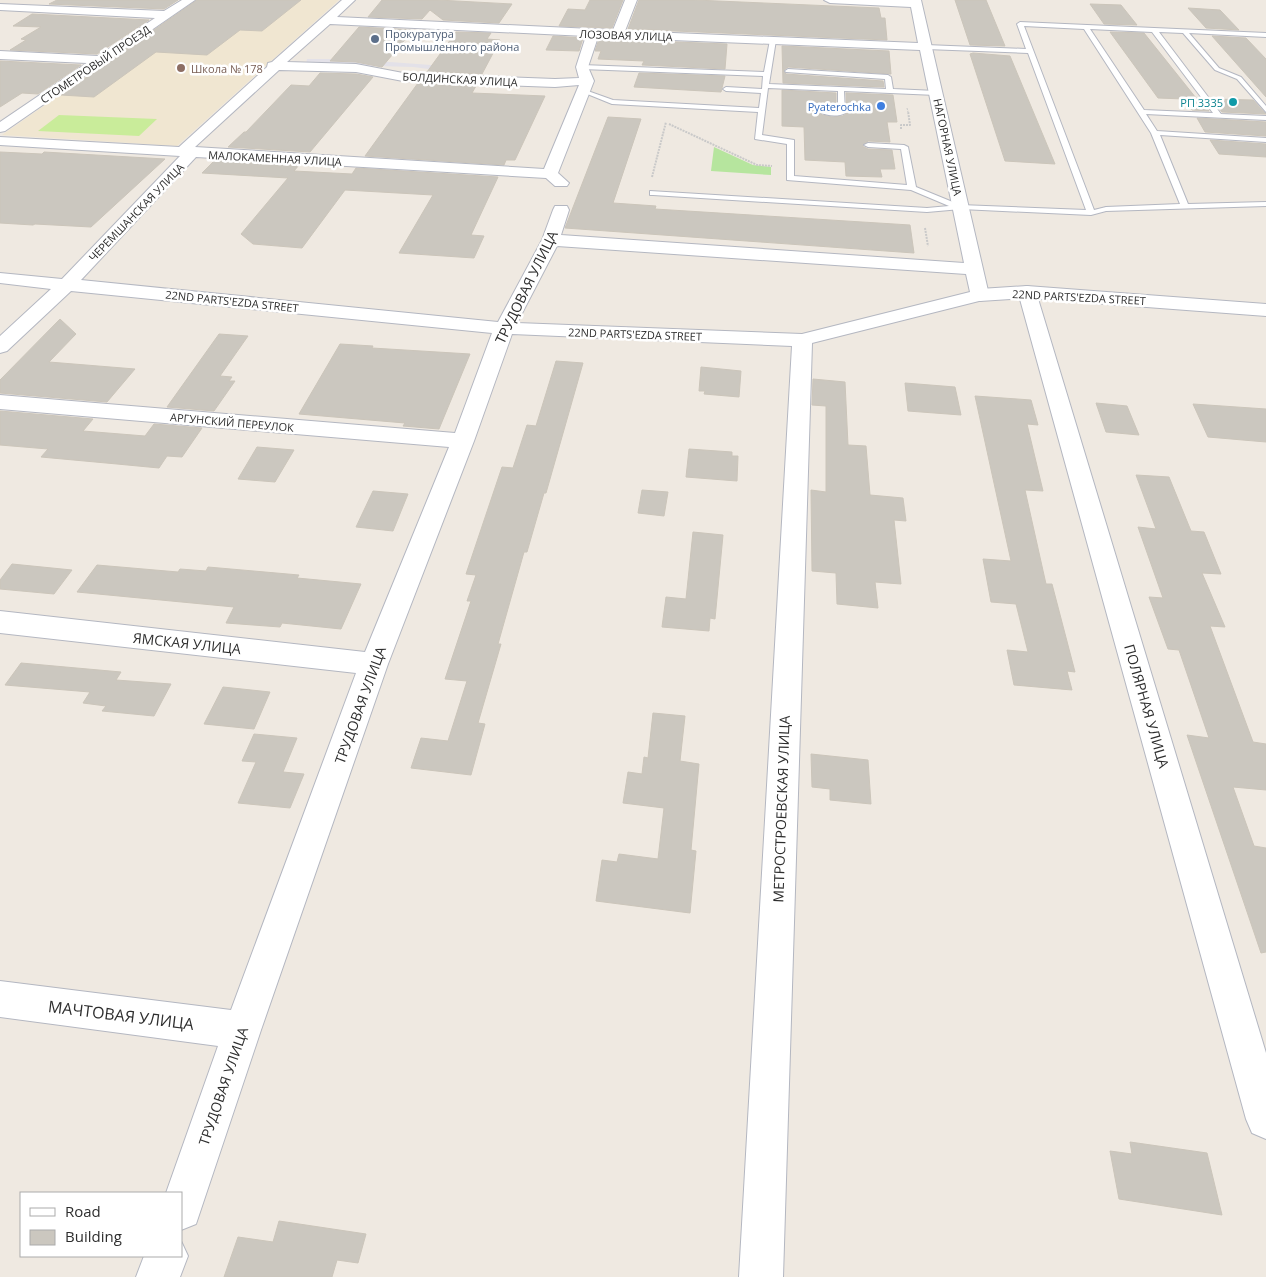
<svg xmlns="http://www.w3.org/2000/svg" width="1266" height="1277" viewBox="0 0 1266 1277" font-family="'Open Sans',sans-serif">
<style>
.industrial{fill:#e3e1e8}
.education{fill:#f0e6d1}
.green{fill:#b6e59e}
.pitch{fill:#c9ec9a}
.building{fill:#cbc7bf;stroke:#cbc5ba}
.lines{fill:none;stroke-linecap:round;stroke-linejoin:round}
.lane-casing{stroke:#b4b7c1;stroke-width:2}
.street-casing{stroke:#b4b7c1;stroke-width:2}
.secondary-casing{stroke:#b4b7c1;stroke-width:2}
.path-far1{stroke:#c9c9c9;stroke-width:1;stroke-dasharray:2 1;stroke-linecap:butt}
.path{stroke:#c9c9c9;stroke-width:2;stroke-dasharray:2 1;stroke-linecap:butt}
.lane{fill:#fff;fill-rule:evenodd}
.street{fill:#fff;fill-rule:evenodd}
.secondary{fill:#fff;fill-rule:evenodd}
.service-dot{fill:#5c6f8a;stroke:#fff;stroke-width:2}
.education-dot{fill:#8d6e63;stroke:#fff;stroke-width:2}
.culture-dot{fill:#0f9aa8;stroke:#fff;stroke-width:2}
.shop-dot{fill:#3f7fe0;stroke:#fff;stroke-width:2}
.labels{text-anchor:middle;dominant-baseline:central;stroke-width:5;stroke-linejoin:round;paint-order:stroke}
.far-service-label{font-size:11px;fill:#4e5e75;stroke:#fff;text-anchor:start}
.far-street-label{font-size:11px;fill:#2e2e2e;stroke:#fff}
.far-education-label{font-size:11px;fill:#785e54;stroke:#fff;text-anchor:start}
.far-culture-label{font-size:11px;fill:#0d838f;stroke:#fff;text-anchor:end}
.far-shop-label{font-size:11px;fill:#366cbe;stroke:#fff;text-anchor:end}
.street-label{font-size:14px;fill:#2e2e2e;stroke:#fff}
.near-street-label{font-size:16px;fill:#2e2e2e;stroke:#fff}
</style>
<rect width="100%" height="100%" fill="#efe9e1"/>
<path class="industrial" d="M307,59H349L472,68L468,74L413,67L306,64Z"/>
<path class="education" d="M196,0H339L177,146L2,135Z"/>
<path class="green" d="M714,147L753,165L771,167V175L711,171Z"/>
<path class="pitch" d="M59,115L157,119L139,136L38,131Z"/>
<path class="building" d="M57,0H178L164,9L49,4Z
M197,0H301L262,31L240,30L207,55L156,52L94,97L61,95Z
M382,0H438L512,4L499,23L443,20L430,10L422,19L368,17Z
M590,0H623L612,28L559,26L568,9L585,10Z
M639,0H695L879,8L881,18H885L887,40L628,29Z
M955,0H986L1005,46L970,45Z
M1090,4L1121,5L1137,25L1104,24Z
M1188,8L1220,10L1239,30L1206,28Z
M32,14L149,20L97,54L10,50L26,40L21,39L41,27L13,26Z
M359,27L413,30L382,67L356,62L330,61Z
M456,32L491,33L487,39L500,40L482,74L427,72Z
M1110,32L1144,33L1196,98L1200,99L1209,111L1192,110L1184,99L1158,98Z
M553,36L583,38L579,51L546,50Z
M1212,36L1246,38L1266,59V97Z
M599,39L727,44L725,69L642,65L644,61L598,59L601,51H595Z
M782,46L889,51L891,74L788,67L783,71L786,74L883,81L884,87L783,83Z
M973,53L1010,56L1055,164L1005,161L970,54Z
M0,61L81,65L38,94L22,93L0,107Z
M320,73L356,74L373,77L310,152L228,147L244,132H246L291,85L309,86Z
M639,73L725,76L721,92L634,87Z
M418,83L476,86L472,93L545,96L515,160H506L504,165L365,156Z
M782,90L836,93V109L824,108L818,111L822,115L832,117L843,116L847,113L846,93L893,95L897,122H887L890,142L868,141L862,146L868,149L892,150L895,169H880L882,177L846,176L845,162L805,160L804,127L782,126Z
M1212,99L1253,100L1266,114L1222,112Z
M608,117L641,119L613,203L656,206L655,209L910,225L914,253L565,228Z
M1197,118L1266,122V136L1205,132Z
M1210,140L1266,144V157L1219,154Z
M0,152L42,154L44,152L165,159L91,227L35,224L33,225L0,223Z
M215,160L299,165L294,171L352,174L356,168L498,177L471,235L484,236L474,258L399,253L433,195L345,190L302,248L253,244L241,234L288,178L202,173Z
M60,319L76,334L49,362L135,369L107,402L0,393V380Z
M219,334L248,336L220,376L232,377L229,381H235L214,411L167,407Z
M340,344L373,346L372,348L470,354L439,429L403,426L405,423L299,414Z
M556,361L583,363L546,493H544L527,552H524L498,644H501L478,723L485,724L471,775L411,768L421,738L448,741L467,681L445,679L471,601H467L476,575L466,574L502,467L513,468L527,425L536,426Z
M701,367L741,371L739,397L704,394L705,391H699Z
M813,379L845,382L848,445L866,446L870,495L903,498L906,521L894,520L901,584L875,582L878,608L837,604L836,573L812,571L811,490L826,492V406L812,405Z
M905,383L955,387L961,415L908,411Z
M975,396L1031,400L1038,425L1027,424L1043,491L1025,490L1046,584H1052L1075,672L1067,671L1072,690L1014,685L1007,650L1028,652L1016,604L991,602L983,559L1011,561Z
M1096,403L1127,406L1139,435L1106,432Z
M1193,404L1266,409V442L1208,437Z
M0,411L93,419L83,431L145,436L154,424L202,428L182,457L167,456L159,468L117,464L41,457L48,449L0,445Z
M257,447L294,450L275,482L238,479Z
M689,449L732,452V456H738L737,481L686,477Z
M1136,475L1169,477L1191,531L1204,532L1221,574L1202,573L1225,627L1210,626L1253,742L1266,744V790L1233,787L1254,846L1266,848V952L1261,953L1187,735L1209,738L1179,650L1168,649L1149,597L1163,598L1138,527L1156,529Z
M642,490L668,492L664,516L638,513Z
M373,491L408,494L393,531L356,527Z
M693,532L723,535L715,619L710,618L709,631L662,627L666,597L686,599Z
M12,564L72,570L54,594L0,589V580Z
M97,565L178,572L180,569L206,571L208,567L299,575L297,578L361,584L341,629L282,623L280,627L226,623L234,607L77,592Z
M21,663L121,672L116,680L171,684L154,716L102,711L106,706L83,703L90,692L5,685Z
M223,687L270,692L254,729L204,724Z
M653,713L685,716L680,761L699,764L691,850L696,851L690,913L596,901L602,860L617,862L619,854L658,859L664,808L623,803L628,772L642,774L644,757L648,758Z
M254,734L297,738L283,772L304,774L290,808L238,803L256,762L242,761Z
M811,754L868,760L871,804L830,800V789L812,787Z
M1130,1142L1207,1153L1222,1215L1119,1199L1110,1151L1132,1154Z
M279,1221L366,1234L358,1263L337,1260L332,1277H224L238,1237L273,1242Z"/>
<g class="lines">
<defs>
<path id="lane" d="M1020,22L1266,33V37L1189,33L1219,68L1241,77L1266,106V112L1237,79L1215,70L1183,33L1159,32L1221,114L1266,116V120L1146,114L1157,131L1266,138V142L1160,135L1188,204L1266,202V206L1106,211L1091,215L961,209L927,212L653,195H650V191L927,208L949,206L911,190L787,180V144L755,139L758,112L612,104L580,91L585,90L613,100L759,108L761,93L726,91L723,89L726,87L762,89L763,76L582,69L579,67L582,65L764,72L770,40L773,38L776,40L769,84L886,89L885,79L786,72L785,71L788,69L888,75L891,77L893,89L936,91L939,93L936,95L844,91L845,113C839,117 826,116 820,112L824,110L838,111V91L768,88L762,135L794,140V176L907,185L901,149L868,147L864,145L868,143L904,145L908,147L916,187L960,205L1086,210L1028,53L926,49L923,47L926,45L1026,49L1017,24ZM1024,26L1084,29L1151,133L1180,204L1106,207L1094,210ZM1090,29L1152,32L1213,113L1144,110Z"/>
<path id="street" d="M182,0H195L5,131L0,132V122L87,63L0,59V51L98,56L155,18L0,10V4L164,11Z
M342,0H355L337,17L613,30L625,0H637L625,31L918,43L911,7L830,3L824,0H921L989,295L987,299L812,343L783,1277H739L792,346L512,334L474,441L388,664L261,1030L196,1224L181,1230V1193H166L218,1046L0,1017V981L231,1010L356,673L0,633V611L365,652L449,447L0,409V395L455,433L492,333L71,291L7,351L0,353V336L51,289L0,283V273L62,279L180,156L0,145V137L179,147L267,67L268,63L272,62ZM330,24L586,36L576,67L579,78L555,79L403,73L356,64L287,62ZM598,37L920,50L964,263L561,235L569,210L567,206H555L553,210L542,240L498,322L81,280L196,157L546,178L555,186H567L569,183L558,173L594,81L588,67ZM279,70L356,72L403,81L555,87L579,85L544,169L195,147ZM557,246L966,274L970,292L802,334L517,323Z
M1027,286L1034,288L1036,292L1266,1053V1139L1252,1133L1246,1119L1018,292L1020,288Z
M181,1241L188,1256L180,1277H136L144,1256H181Z"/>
<path id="secondary" d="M1027,286L1266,304V316L1027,298L980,301L973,299L971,295L973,291L980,289Z"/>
</defs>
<use href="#lane" class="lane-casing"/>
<use href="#street" class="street-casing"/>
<use href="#secondary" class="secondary-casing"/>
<path class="path-far1" d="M907,108L908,112"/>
<path class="path" d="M669,124L757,165L772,166
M901,129V125H910L908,111
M652,177L666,122
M925,228L928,246"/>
<use href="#lane" class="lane"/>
<use href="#street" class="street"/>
<use href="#secondary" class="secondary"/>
</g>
<circle class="service-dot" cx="375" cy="39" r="5"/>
<circle class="education-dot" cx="181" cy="68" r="5"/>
<circle class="culture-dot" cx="1233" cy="102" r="5"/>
<circle class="shop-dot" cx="881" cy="106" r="5"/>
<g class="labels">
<g class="far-service-label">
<text x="385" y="33">Прокуратура<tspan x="385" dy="13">Промышленного района</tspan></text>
</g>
<g class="far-street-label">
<text transform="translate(626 35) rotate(2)">ЛОЗОВАЯ УЛИЦА</text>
<text transform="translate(95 64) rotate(-34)">СТОМЕТРОВЫЙ ПРОЕЗД</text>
<text transform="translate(460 79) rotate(3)">БОЛДИНСКАЯ УЛИЦА</text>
<text transform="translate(948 147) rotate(78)">НАГОРНАЯ УЛИЦА</text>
<text transform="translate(275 158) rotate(3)">МАЛОКАМЕННАЯ УЛИЦА</text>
<text transform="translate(136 212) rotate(-46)">ЧЕРЕМШАНСКАЯ УЛИЦА</text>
<text transform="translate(1079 297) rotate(3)">22ND PARTS'EZDA STREET</text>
<text transform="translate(232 301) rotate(6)">22ND PARTS'EZDA STREET</text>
<text transform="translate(635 334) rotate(2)">22ND PARTS'EZDA STREET</text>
<text transform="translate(232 422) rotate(5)">АРГУНСКИЙ ПЕРЕУЛОК</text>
</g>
<g class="far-education-label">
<text x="191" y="68">Школа № 178</text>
</g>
<g class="far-culture-label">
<text x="1223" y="102">РП 3335</text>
</g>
<g class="far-shop-label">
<text x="871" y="106">Pyaterochka</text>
</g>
<g class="street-label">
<text transform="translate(526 287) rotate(-64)">ТРУДОВАЯ УЛИЦА</text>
<text transform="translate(187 643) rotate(6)">ЯМСКАЯ УЛИЦА</text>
<text transform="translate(360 705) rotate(-70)">ТРУДОВАЯ УЛИЦА</text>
<text transform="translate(1147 706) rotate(74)">ПОЛЯРНАЯ УЛИЦА</text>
<text transform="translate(781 809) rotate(-88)">МЕТРОСТРОЕВСКАЯ УЛИЦА</text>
<text transform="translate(223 1086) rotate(-71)">ТРУДОВАЯ УЛИЦА</text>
</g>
<g class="near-street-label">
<text transform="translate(121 1015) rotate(7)">МАЧТОВАЯ УЛИЦА</text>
</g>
</g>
<rect x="20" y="1192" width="162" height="65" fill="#ffffff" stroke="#ababab"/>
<rect x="30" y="1208" width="25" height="8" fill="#ffffff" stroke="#ababab"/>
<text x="65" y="1217" font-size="15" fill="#2e2e2e">Road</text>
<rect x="30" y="1230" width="25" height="15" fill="#cbc7bf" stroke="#ababab"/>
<text x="65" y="1242" font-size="15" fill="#2e2e2e">Building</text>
</svg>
